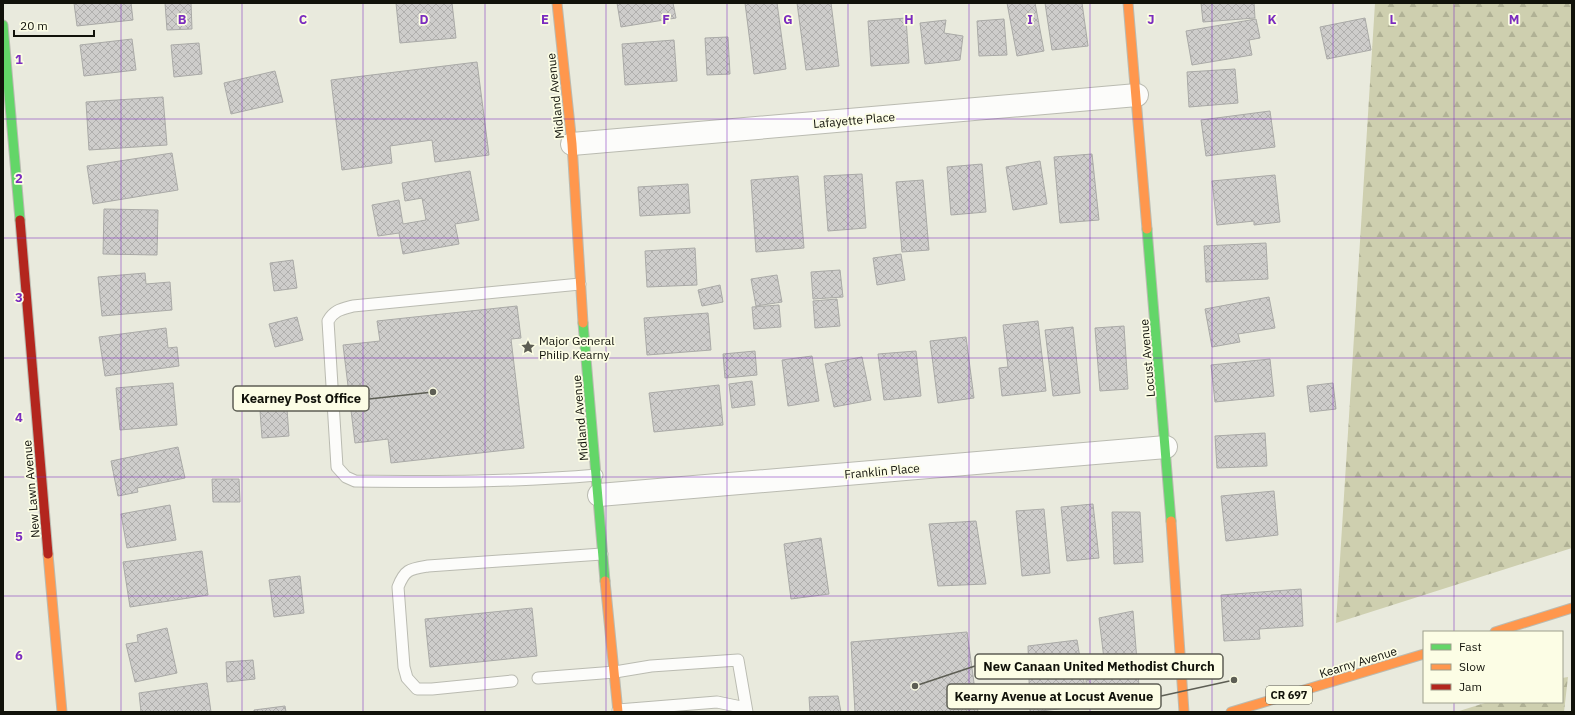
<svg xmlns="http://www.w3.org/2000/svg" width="1575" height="715" viewBox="0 0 1575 715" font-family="'IBM Plex Sans',sans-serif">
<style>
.forest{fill:url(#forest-firs)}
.building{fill:url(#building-cross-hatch);stroke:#aaaaa7}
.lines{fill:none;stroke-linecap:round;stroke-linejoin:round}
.lane-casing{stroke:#babbb1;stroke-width:13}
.street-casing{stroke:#babbb1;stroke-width:24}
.fast-casing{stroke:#babbb1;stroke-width:11}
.slow-casing{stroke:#babbb1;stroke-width:11}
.jam-casing{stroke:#babbb1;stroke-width:11}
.lane{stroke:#fcfcfa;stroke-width:11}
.street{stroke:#fcfcfa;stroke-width:22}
.fast{stroke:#63d668;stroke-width:9}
.slow{stroke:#ff974d;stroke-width:9}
.jam{stroke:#b3261e;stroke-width:9}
.grid{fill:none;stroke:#7b2cbf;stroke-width:1;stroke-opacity:0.55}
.labels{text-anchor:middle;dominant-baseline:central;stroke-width:3.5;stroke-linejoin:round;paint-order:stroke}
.shield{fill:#fcfde5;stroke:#58584c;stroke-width:1}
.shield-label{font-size:11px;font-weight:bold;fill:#11120a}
.street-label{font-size:12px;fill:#11120a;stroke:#fcfde5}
.poi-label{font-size:12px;fill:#11120a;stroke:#fcfde5;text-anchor:start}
.grid-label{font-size:13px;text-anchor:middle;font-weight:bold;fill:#7b2cbf;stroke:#fcfde5;stroke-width:3.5;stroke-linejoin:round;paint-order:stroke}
.leader{fill:none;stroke:#5d5e54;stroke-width:1.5}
.callout-dot{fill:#5d5e54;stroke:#fcfde5;stroke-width:1.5}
.callout{fill:#fcfde5;stroke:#5d5e54;stroke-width:1.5}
.callout-label{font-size:13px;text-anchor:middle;font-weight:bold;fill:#11120a}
</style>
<defs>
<pattern id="forest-firs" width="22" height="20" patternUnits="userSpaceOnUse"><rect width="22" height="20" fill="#cecfaf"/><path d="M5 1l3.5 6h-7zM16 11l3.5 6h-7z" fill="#b0b195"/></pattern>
<pattern id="building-cross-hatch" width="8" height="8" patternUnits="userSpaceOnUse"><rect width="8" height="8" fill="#cecdcb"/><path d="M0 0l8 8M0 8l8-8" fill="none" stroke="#b0afad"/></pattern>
</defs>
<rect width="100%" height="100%" fill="#e9eadd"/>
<path class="forest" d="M1375,3H1572V548L1336,623Z
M1568,677L1564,712H1456L1488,702H1562V678Z"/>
<path class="building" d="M74,3H131L133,20L77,26Z
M165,3H191L192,29L167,30Z
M396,3H452L456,38L400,43Z
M617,3H673L676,18L621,27Z
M745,3H777L786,69L754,74Z
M797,3H831L839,66L806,70Z
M1007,3H1035L1044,51L1017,56Z
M1045,3H1082L1088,46L1052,50Z
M1201,3H1254L1255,18L1203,22Z
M906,18L909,63L871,66L868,21Z
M1365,18L1371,50L1327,59L1320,27Z
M1004,19L1007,55L979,56L977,21Z
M1256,19L1260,38L1249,40L1252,55L1192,65L1186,31Z
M946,20L944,33L963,36L960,60L925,64L920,23Z
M728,37L730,74L707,75L705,38Z
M132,39L136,70L84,76L80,45Z
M674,40L677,81L625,85L622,44Z
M199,43L202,74L174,77L171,45Z
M477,62L489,155L435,162L432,140L390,146L392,163L342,170L331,80Z
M1235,69L1238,103L1189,107L1187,72Z
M275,71L283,102L231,114L224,83Z
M163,97L167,145L89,150L86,102Z
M1270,111L1275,147L1206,156L1201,120Z
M172,153L178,190L93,204L87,166Z
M1092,154L1099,220L1060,223L1054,157Z
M1040,161L1047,204L1013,210L1006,167Z
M982,164L986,212L951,215L947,167Z
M470,171L479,220L455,224L459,244L403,254L399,233L378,236L372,205L399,200L403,224L426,220L422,198L405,201L402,183Z
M862,174L866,228L828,231L824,176Z
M1275,175L1280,222L1254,225V221L1217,225L1212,181Z
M798,176L804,248L756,252L751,180Z
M923,180L929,250L902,252L896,182Z
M688,184L690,213L640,216L638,187Z
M104,209L158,210L157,255L103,254Z
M1266,243L1268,279L1206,282L1204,246Z
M695,248L697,285L647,287L645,251Z
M901,254L905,280L877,285L873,258Z
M293,260L297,288L274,291L270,263Z
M840,270L843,297L813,299L811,272Z
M145,273L146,284L170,282L172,310L102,316L98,277Z
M777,275L782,302L756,306L751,279Z
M720,285L723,302L702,306L698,290Z
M1269,297L1275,328L1238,334L1240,342L1212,347L1205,309Z
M837,299L840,326L815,328L813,301Z
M779,305L781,327L754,329L752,307Z
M517,306L521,338L511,339L524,448L391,463L388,439L355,443L343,345L380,341L377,321Z
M708,313L711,350L647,355L644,318Z
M297,317L303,340L275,347L269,324Z
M1038,321L1046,391L1002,396L999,368L1008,367L1003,325Z
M1124,326L1128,389L1100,391L1095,328Z
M1073,327L1080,393L1053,396L1045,330Z
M166,328L168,348L177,347L179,366L105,376L99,337Z
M966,337L974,398L938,403L930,341Z
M755,351L757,375L725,378L723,354Z
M916,351L921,396L884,400L878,354Z
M812,356L819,401L788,406L782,360Z
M862,357L871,400L834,407L825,364Z
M1270,359L1274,396L1215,402L1211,365Z
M752,381L755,405L732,408L729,384Z
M173,383L177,425L120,430L116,388Z
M1333,383L1336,409L1310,412L1307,386Z
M719,385L723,425L654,432L649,393Z
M287,409L289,436L262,438L260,411Z
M1265,433L1267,466L1217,468L1215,436Z
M178,447L185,478L137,488L138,492L118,496L111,461Z
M212,479H239L240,502H213Z
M1274,491L1278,535L1226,541L1221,496Z
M1093,504L1099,558L1067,561L1061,507Z
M170,505L176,540L127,548L121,514Z
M1044,509L1050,573L1022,576L1016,511Z
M1112,512H1140L1143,562L1114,564Z
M976,521L986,584L938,586L929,524Z
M821,538L829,594L791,599L784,544Z
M202,551L208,595L130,607L123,562Z
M300,576L304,613L274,617L269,580Z
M1301,589L1303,626L1259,629L1260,639L1224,641L1221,595Z
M532,608L537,656L430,667L425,619Z
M1133,611L1139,686L1086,695V664L1104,659L1099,618Z
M167,628L177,673L135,682L126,644L138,642L137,635Z
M967,632L978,712H855L851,642Z
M1077,640L1088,706L1030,712L1028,646Z
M253,660L255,679L227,682L226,662Z
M207,683L211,712H141L139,693Z
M838,696L841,712H810L809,697Z
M285,706L286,712H254V710Z"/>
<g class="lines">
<defs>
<path id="lane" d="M580,284L353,306C342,309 334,310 328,321L337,467L346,477L355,481C436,482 517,482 597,475
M538,678L615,672L651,666L738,660L747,712
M512,681L432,689H417L407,678L404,667L398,587C405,569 410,569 428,566L602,554
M618,710L717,702L746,708"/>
<path id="street" d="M572,144L1137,95
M599,495L1166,447"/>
<path id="fast" d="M3,25L20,220
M1147,229L1171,521
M583,323L605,581"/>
<path id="slow" d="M557,3L572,144L583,323
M1128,3L1147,229
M1171,521L1184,712
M48,554L62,712
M605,581L618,712
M1495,632L1572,608
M1231,712L1424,654"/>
<path id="jam" d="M20,220L48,554"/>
</defs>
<use href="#lane" class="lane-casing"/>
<use href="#street" class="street-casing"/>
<use href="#fast" class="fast-casing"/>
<use href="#slow" class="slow-casing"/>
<use href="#jam" class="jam-casing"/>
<use href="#lane" class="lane"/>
<use href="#street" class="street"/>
<use href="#fast" class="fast"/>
<use href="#slow" class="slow"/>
<use href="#jam" class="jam"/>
</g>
<path class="grid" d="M121,3V712M242,3V712M363,3V712M485,3V712M606,3V712M727,3V712M848,3V712M969,3V712M1090,3V712M1212,3V712M1333,3V712M1454,3V632M3,119H1572M3,238H1572M3,358H1572M3,477H1572M3,596H1572M1454,702V712"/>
<defs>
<symbol id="sight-bare" viewBox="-9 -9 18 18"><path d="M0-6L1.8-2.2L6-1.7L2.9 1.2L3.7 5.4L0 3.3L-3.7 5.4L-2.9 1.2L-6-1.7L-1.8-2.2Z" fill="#5d5e54" stroke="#fcfde5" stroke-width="2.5" paint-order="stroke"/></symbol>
</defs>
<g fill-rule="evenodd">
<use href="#sight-bare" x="518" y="337" width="20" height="20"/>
</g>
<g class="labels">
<rect class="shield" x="1266" y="686" width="46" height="18" rx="3"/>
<g class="shield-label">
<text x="1289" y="695">CR 697</text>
</g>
<g class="street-label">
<text transform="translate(555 96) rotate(-96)">Midland Avenue</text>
<text transform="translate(854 120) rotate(-5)">Lafayette Place</text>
<text transform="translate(1147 358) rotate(-95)">Locust Avenue</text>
<text transform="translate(580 418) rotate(-95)">Midland Avenue</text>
<text transform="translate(882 471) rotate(-5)">Franklin Place</text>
<text transform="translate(31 489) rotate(-95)">New Lawn Avenue</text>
<text transform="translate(1358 662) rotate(-17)">Kearny Avenue</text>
</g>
<g class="poi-label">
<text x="539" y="340">Major General<tspan x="539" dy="14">Philip Kearny</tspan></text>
</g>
</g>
<g class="grid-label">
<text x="182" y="24">B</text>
<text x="303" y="24">C</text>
<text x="424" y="24">D</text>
<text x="545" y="24">E</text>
<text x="666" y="24">F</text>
<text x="788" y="24">G</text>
<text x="909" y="24">H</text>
<text x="1030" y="24">I</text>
<text x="1151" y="24">J</text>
<text x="1272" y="24">K</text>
<text x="1393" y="24">L</text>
<text x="1514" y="24">M</text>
<text x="19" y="64">1</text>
<text x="19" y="183">2</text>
<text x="19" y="302">3</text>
<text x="19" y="422">4</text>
<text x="19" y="541">5</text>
<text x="19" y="660">6</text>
</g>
<path class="leader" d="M433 392L369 399M915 686L975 666M1234 680L1161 696"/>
<g class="callout-dot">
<circle cx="433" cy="392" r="4"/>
<circle cx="915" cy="686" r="4"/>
<circle cx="1234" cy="680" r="4"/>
</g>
<g class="callout">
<rect x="233" y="386" width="136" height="25" rx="4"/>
<rect x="975" y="654" width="248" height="25" rx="4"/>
<rect x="947" y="684" width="214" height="25" rx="4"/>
</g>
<g class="callout-label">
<text x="301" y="403">Kearney Post Office</text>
<text x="1099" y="671">New Canaan United Methodist Church</text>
<text x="1054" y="701">Kearny Avenue at Locust Avenue</text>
</g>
<rect width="1575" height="715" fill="none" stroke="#11120a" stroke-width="8"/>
<rect x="1423" y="631" width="140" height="72" fill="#fcfde5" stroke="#9e9f8d"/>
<rect x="1431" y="644" width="20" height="6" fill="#63d668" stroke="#9e9f8d"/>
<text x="1459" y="651" font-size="12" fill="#11120a">Fast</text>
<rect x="1431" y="664" width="20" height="6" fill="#ff974d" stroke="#9e9f8d"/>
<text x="1459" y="671" font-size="12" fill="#11120a">Slow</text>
<rect x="1431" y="684" width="20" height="6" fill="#b3261e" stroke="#9e9f8d"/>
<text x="1459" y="691" font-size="12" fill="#11120a">Jam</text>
<path d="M14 30v6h80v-6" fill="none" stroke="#11120a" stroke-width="2"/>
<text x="20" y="30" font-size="12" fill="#11120a" stroke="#fcfde5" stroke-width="3" paint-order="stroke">20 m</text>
</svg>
